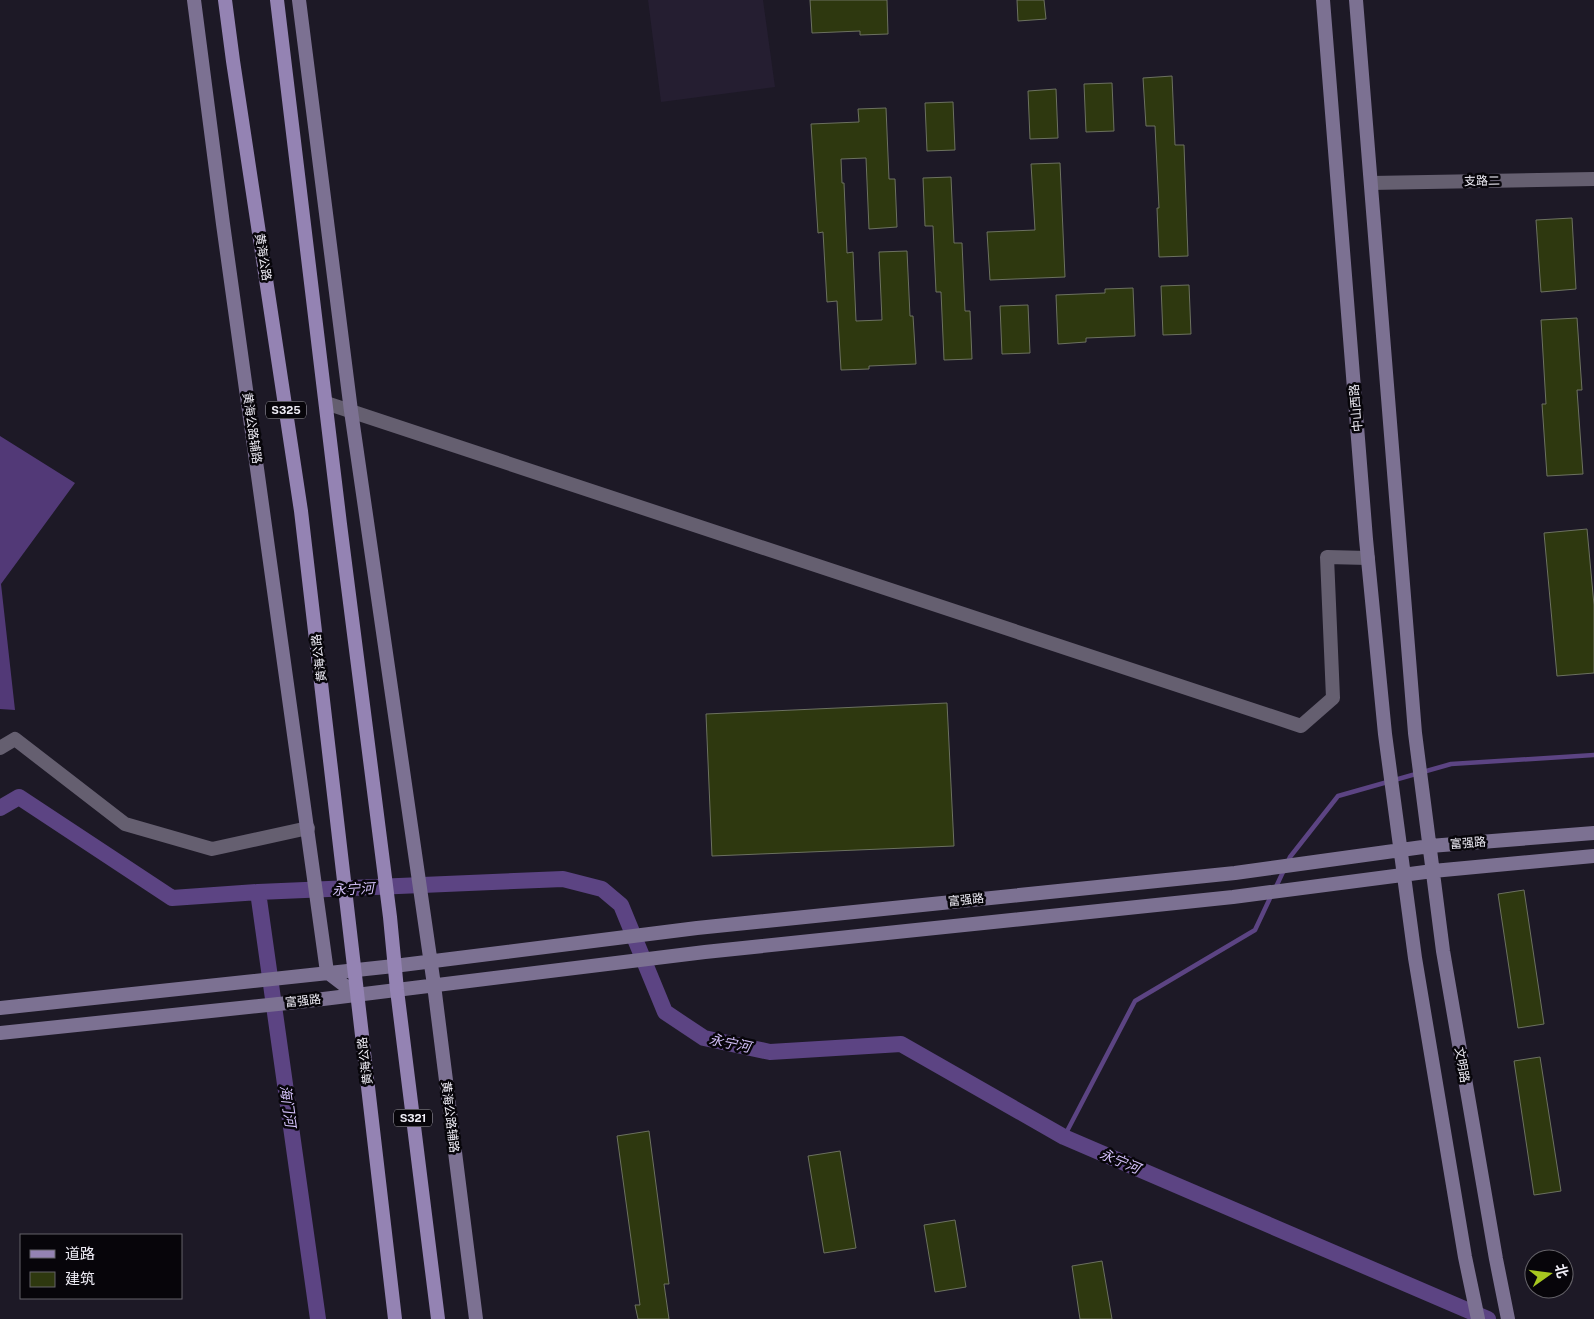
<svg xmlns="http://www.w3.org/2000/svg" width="1594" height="1319" viewBox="0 0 1594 1319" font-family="'Public Sans','Noto Sans SC',sans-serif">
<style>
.built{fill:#251e31}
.forest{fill:#523977}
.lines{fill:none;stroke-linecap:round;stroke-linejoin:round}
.stream{stroke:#5c4483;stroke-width:4.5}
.canal{stroke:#5c4483;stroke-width:16}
.building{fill:#2e380f;stroke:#6c7160}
.minor{stroke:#655f70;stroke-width:14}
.secondary{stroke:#7c7192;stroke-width:14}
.primary{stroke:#9483b3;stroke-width:14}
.labels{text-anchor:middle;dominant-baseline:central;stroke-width:5;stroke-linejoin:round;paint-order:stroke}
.shield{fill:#07050a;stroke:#a9a7af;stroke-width:1}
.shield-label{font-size:11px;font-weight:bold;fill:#efedf6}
.street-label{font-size:12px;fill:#efedf6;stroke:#07050a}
.water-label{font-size:14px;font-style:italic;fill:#d3c0f9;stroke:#07050a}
</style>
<rect width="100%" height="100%" fill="#1d1926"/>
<path class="built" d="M648,0H763L775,87L661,102Z"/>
<path class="forest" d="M0,436L75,483L1,584L15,710L0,709Z"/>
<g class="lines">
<path class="stream" d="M1275,889L1290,857L1338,796L1451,764L1594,755
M1064,1137L1135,1001L1255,930L1271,896"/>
<path class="canal" d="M0,808L19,797L172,898L258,892L563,879L602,889L621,905L665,1012L704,1038L770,1052L901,1044L1064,1137L1488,1319
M258,892L318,1319"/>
</g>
<path class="building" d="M810,0H887L888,34L860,35V31L812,33Z
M1017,0H1044L1046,19L1018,21Z
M1172,76L1175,145H1184L1188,256L1159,257L1157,208H1159L1155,126H1146L1143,78Z
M1112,83L1114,131L1086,132L1084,84Z
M1056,89L1058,138L1030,139L1028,91Z
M953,102L955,150L927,151L925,103Z
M886,108L889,179H895L897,227L869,229L866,158L841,159L842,183H844L847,253L853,252L856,321L882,320L879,252L907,251L910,316H913L916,364L869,366V369L841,370L837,301L827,302L823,232L818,233L811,124L859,122L858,109Z
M1060,163L1065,277L990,280L987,232L1035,230L1031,164Z
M951,177L954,243H962L965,311H970L972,359L944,360L941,292H936L933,226H925L923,178Z
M1572,218L1576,289L1541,292L1536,220Z
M1189,285L1191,334L1163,335L1161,286Z
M1133,288L1135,336L1086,338V342L1058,344L1056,295L1105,293V289Z
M1028,305L1030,353L1002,354L1000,306Z
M1577,318L1582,390H1577L1583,474L1547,476L1542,404H1546L1541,320Z
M1587,529L1594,605V673L1557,676L1544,533Z
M947,703L954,846L712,856L706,714Z
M1524,890L1544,1024L1518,1028L1498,894Z
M1540,1057L1561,1191L1534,1195L1514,1061Z
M649,1131L669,1284H664L669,1319H638L635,1305H640L617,1136Z
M840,1151L856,1248L824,1253L808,1156Z
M955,1220L966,1287L935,1292L924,1225Z
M1102,1261L1112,1319H1080L1072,1266Z"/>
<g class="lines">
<path class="minor" d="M1371,183L1594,179
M326,403L1301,726L1333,698L1327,557L1368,558
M0,748L15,739L125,824L212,849L308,828"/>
<path class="secondary" d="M194,0L223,224L327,972L357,995
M299,0L351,411L434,985L476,1319
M1323,0L1366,539L1385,734L1415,958L1465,1257L1478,1319
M1356,0L1415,733L1443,951L1496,1259L1508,1319
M0,1008L394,966L697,928L1235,873L1430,846L1594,833
M0,1033L307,1001L705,952L1233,897L1433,871L1594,856"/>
<path class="primary" d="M225,0L233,61L301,511L395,1319
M277,0L340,524L390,917L397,990L438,1319"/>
</g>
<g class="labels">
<g class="shield">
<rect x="266" y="401.5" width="40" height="17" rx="4"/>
<rect x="394" y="1109.5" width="38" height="17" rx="4"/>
</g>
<g class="shield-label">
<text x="286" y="410">S325</text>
<text x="413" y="1118">S321</text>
</g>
<g class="street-label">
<text transform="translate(1482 181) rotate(-1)">支路二</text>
<text transform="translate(263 257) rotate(81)">黄海公路</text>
<text transform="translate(1356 408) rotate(-95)">中山西路</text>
<text transform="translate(252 428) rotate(82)">黄海公路辅路</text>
<text transform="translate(319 658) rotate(-97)">黄海公路</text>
<text transform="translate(1468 843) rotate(-4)">富强路</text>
<text transform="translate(966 900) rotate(-6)">富强路</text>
<text transform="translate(303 1001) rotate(-6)">富强路</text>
<text transform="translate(365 1061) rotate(-97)">黄海公路</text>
<text transform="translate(1462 1065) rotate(80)">文明路</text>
<text transform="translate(450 1117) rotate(83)">黄海公路辅路</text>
</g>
<g class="water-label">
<text transform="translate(353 889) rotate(-3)">永宁河</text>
<text transform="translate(730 1043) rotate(12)">永宁河</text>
<text transform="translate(288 1106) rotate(82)">海门河</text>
<text transform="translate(1120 1161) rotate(23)">永宁河</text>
</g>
</g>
<rect x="20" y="1234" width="162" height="65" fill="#07050a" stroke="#646268"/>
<rect x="30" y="1250" width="25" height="8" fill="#9483b3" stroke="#646268"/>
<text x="65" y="1259" font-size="15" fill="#efedf6">道路</text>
<rect x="30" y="1272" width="25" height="15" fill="#2e380f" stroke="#646268"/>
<text x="65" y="1284" font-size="15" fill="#efedf6">建筑</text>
<g transform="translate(1549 1274) rotate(76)"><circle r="24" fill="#07050a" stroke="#646268"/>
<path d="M0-4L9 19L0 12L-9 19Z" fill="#a7c820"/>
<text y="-8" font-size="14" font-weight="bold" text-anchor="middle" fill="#efedf6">北</text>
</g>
</svg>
